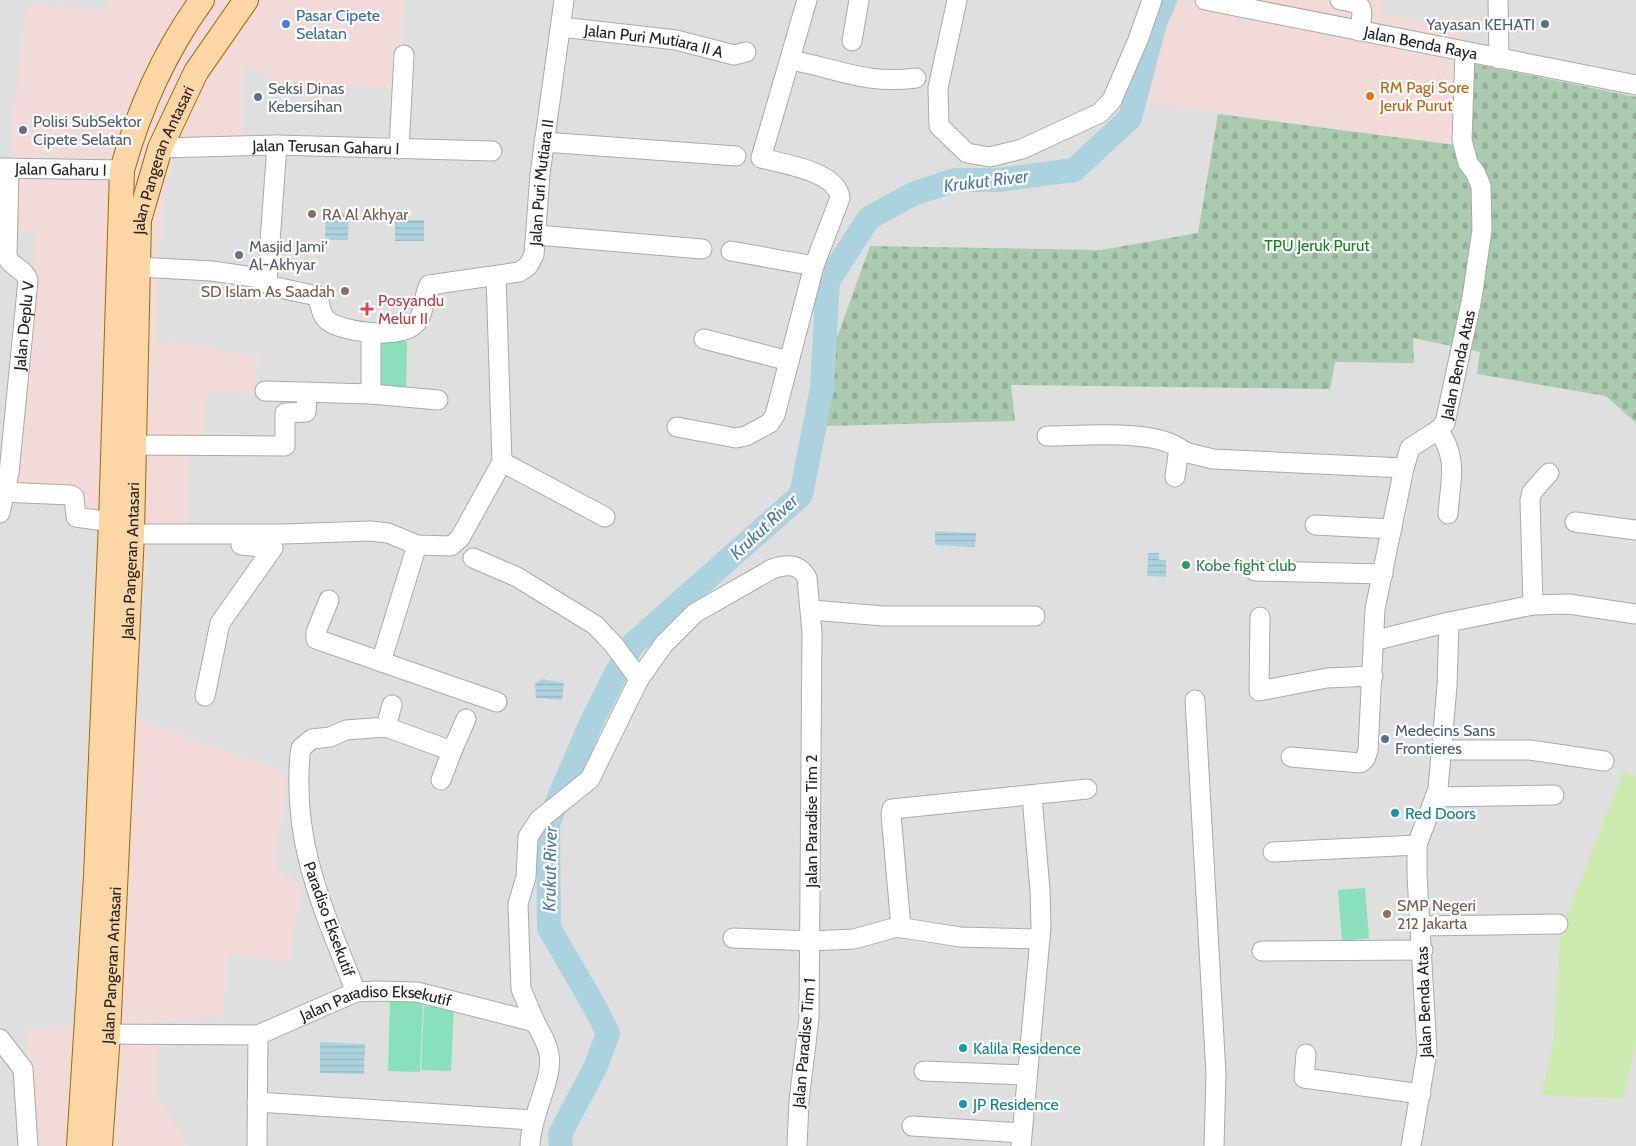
<svg xmlns="http://www.w3.org/2000/svg" width="1636" height="1146" viewBox="0 0 1636 1146" font-family="Cabin,sans-serif">
<style>
.residential{fill:#e0dfdf}
.commercial{fill:#f2dad9}
.grass{fill:#cdebb0}
.cemetery{fill:url(#cemetery-stones)}
.pitch{fill:#88e0be}
.water{fill:url(#water-rules)}
.lines{fill:none;stroke-linecap:round;stroke-linejoin:round}
.river{stroke:#aad3df;stroke-width:24}
.minor-casing{stroke:#a9a9a9;stroke-width:21}
.major-casing{stroke:#a06b00;stroke-width:26}
.minor{stroke:#fff;stroke-width:19}
.major{stroke:#fcd6a4;stroke-width:24}
.shop-dot{fill:#3f7fe0;stroke:#fff;stroke-width:2}
.service-dot{fill:#5c6f8a;stroke:#fff;stroke-width:2}
.food-dot{fill:#e8710a;stroke:#fff;stroke-width:2}
.education-dot{fill:#8d6e63;stroke:#fff;stroke-width:2}
.worship-dot{fill:#6b7280;stroke:#fff;stroke-width:2}
.health-dot{fill:#e0444e;stroke:#fff;stroke-width:2}
.leisure-dot{fill:#2e9e5b;stroke:#fff;stroke-width:2}
.culture-dot{fill:#0f9aa8;stroke:#fff;stroke-width:2}
.labels{text-anchor:middle;dominant-baseline:central;stroke-width:4.5;stroke-linejoin:round;paint-order:stroke}
.shop-label{font-size:16px;fill:#366cbe;stroke:#fff;text-anchor:start}
.service-label{font-size:16px;fill:#4e5e75;stroke:#fff;text-anchor:start}
.street-label{font-size:16px;fill:#222;stroke:#fff}
.food-label{font-size:16px;fill:#c56008;stroke:#fff;text-anchor:start}
.education-label{font-size:16px;fill:#785e54;stroke:#fff;text-anchor:start}
.park-label{font-size:16px;fill:#0c8416;stroke:#fff}
.worship-label{font-size:16px;fill:#5b616d;stroke:#fff;text-anchor:start}
.health-label{font-size:16px;fill:#be3a42;stroke:#fff;text-anchor:start}
.leisure-label{font-size:16px;fill:#27864d;stroke:#fff;text-anchor:start}
.culture-label{font-size:16px;fill:#0d838f;stroke:#fff;text-anchor:start}
.water-label{font-size:18px;font-style:italic;fill:#4a7aab;stroke:#fff}
</style>
<defs>
<pattern id="cemetery-stones" width="16" height="16" patternUnits="userSpaceOnUse" patternTransform="scale(1.25)"><rect width="16" height="16" fill="#aacbaf"/><path d="M2 7V4a2 2 0 0 1 4 0v3zM10 15v-3a2 2 0 0 1 4 0v3z" fill="#92ae96"/></pattern>
<pattern id="water-rules" width="6" height="5" patternUnits="userSpaceOnUse" patternTransform="scale(1.25)"><rect width="6" height="5" fill="#aad3df"/><path d="M0 2.5h6" fill="none" stroke="#92b5bf"/></pattern>
</defs>
<rect width="100%" height="100%" fill="#f2efe9"/>
<path class="residential" d="M0,0H1636V1146H0Z"/>
<path class="commercial" d="M106,0H405L402,20L400,88L319,85L310,99L243,64V139L179,141L163,195L156,340L258,356L255,393L208,394L204,433L189,436L188,523L149,527L133,718L288,773L274,867L302,885L289,962L227,955L223,1017L159,1022L158,1098L188,1146H32L26,1030L82,1023L104,519L78,515L79,497L11,486L36,231L9,228L12,128L27,3L103,12Z
M1175,0H1383L1380,13L1462,29L1460,61L1463,146L1139,101L1160,36Z"/>
<path class="grass" d="M1623,772L1636,776V1043L1623,1099L1541,1095L1553,1044L1560,932Z"/>
<path class="cemetery" d="M1460,61L1636,97V423L1606,396L1477,374L1480,352L1413,338L1414,363L1335,362L1330,389L1011,385L1015,421L827,426L823,376L870,246L1101,250L1198,233L1218,114L1463,146Z"/>
<path class="pitch" d="M381,341H407L406,393L379,392Z
M1365,888L1369,938L1342,941L1338,890Z
M390,999L423,1001L420,1072L388,1071Z
M424,1006L454,1007L451,1071L421,1070Z"/>
<path class="water" d="M326,213H349L348,240H325Z
M395,220H424V241H395Z
M935,531L976,533L975,547L935,545Z
M1148,553H1159V560H1166V577L1147,576Z
M542,679L564,683L562,700L536,698L535,684Z
M320,1042L365,1044L364,1074L320,1073Z"/>
<g class="lines">
<path class="river" d="M561,1146L560,1134L595,1068L608,1034L596,1009L549,928L548,823L591,723L617,671L633,644L801,495L822,388L828,281L869,218L913,194L955,180H998L1074,170L1130,118L1155,23L1165,0"/>
<defs>
<g id="minor">
<path d="M957,0L938,88L939,126L967,153L990,157L1022,149L1100,113L1112,100L1138,40L1152,0"/>
<path id="s1" d="M1205,0L1636,85"/>
<path d="M1340,0C1365,3 1364,8 1359,31"/>
<path d="M1498,0L1499,59"/>
<path id="s2" d="M561,27L676,40L734,55L746,52"/>
<path d="M852,41L859,0"/>
<path d="M790,60C837,68 865,85 916,78"/>
<path d="M544,142L736,156"/>
<path id="s3" d="M277,145L267,283L271,286L317,296C321,304 320,314 327,320C341,333 400,339 415,324C425,315 423,296 429,285L519,272L528,266L534,255L540,174L564,0"/>
<path id="s4" d="M160,148L277,145L492,151"/>
<path d="M399,149L404,55"/>
<path id="s5" d="M0,168L122,170"/>
<path d="M537,235L702,249"/>
<path d="M731,251L814,266"/>
<path d="M138,267L212,271L261,278L267,283"/>
<path d="M371,333V394L438,400"/>
<path d="M704,339L789,361"/>
<path d="M265,391L371,394"/>
<path d="M677,427L736,438L746,436L770,423L775,415L814,266L840,198C837,171 783,164 761,158L807,0"/>
<path d="M1438,430C1459,458 1450,482 1448,514"/>
<path d="M1047,436C1082,436 1151,429 1179,448"/>
<path d="M134,445L285,446V413L306,412L307,392"/>
<path d="M502,462L605,517"/>
<path d="M1175,477L1179,448L1188,453L1213,459L1404,468"/>
<path d="M0,492L71,495L74,497L76,517L111,522"/>
<path id="s6" d="M0,513L9,473L28,280C25,269 12,268 7,257L9,168"/>
<path d="M1575,522L1636,530"/>
<path d="M1315,525L1392,529"/>
<path d="M132,534H284L370,531L388,533L417,545L451,546L460,538L502,462L496,276"/>
<path d="M473,558L517,577L595,625L614,645L639,679"/>
<path d="M1255,571L1383,574"/>
<path d="M329,600L316,632V639L497,702"/>
<path d="M1533,605L1530,500L1532,492L1549,473"/>
<path d="M811,610L884,616H1035"/>
<path d="M1260,617L1259,691L1327,678L1373,676"/>
<path d="M1373,641L1449,622L1533,605L1569,604L1636,614"/>
<path d="M381,662L417,545"/>
<path d="M205,696L220,623L273,548L241,545"/>
<path d="M1195,700L1216,1074L1214,1146"/>
<path d="M386,727L452,751L466,719"/>
<path d="M1443,750H1530L1604,761"/>
<path id="s7" d="M1291,757L1360,763L1365,759L1368,751L1375,609L1404,468L1410,448L1438,430L1445,423L1472,298L1482,230L1481,186L1475,172L1468,163L1462,140L1465,53"/>
<path d="M441,780L452,751"/>
<path d="M1435,797L1554,795"/>
<path d="M1273,852L1417,845"/>
<path d="M1421,926L1558,924"/>
<path d="M901,928L891,814L892,809L1087,789"/>
<path d="M733,938L811,941L854,939L897,927L960,937L1040,939"/>
<path d="M1262,951L1423,950"/>
<path d="M356,992C324,911 292,845 300,755L301,748L312,739L330,737L346,730L386,727L392,705"/>
<path d="M535,1022L521,989L518,904L526,877L528,837L539,820L590,779L639,679L664,644L695,613L772,569C786,564 799,563 807,578L812,632L809,1018L799,1101L797,1146"/>
<path id="s8" d="M94,1034L258,1035L356,992L376,991L417,992L535,1022C540,1032 547,1042 549,1054C554,1078 530,1116 530,1146"/>
<path d="M0,1039L23,1069L28,1146"/>
<path d="M1306,1054L1304,1078L1421,1094"/>
<path d="M924,1071L1027,1075"/>
<path d="M257,1102L533,1120"/>
<path d="M912,1126L1021,1133"/>
<path d="M257,1146L258,1035"/>
<path d="M1021,1146L1041,927L1040,890L1032,796"/>
<path d="M1411,1146L1427,1052L1417,875V845L1438,789L1447,686L1449,622"/>
</g>
<g id="major">
<path d="M79,1146L96,876L111,522L122,170C139,109 165,51 202,0"/>
<path id="s9" d="M100,1146L108,1034L132,534L139,220L160,148L196,72L246,0"/>
</g>
</defs>
<use href="#minor" class="minor-casing"/>
<use href="#major" class="major-casing"/>
<use href="#minor" class="minor"/>
<use href="#major" class="major"/>
</g>
<circle class="shop-dot" cx="286" cy="24" r="5"/>
<g class="service-dot">
<circle cx="1545" cy="24" r="5"/>
<circle cx="258" cy="97" r="5"/>
<circle cx="23" cy="130" r="5"/>
<circle cx="1385" cy="739" r="5"/>
</g>
<circle class="food-dot" cx="1370" cy="96" r="5"/>
<g class="education-dot">
<circle cx="312" cy="214" r="5"/>
<circle cx="345" cy="291" r="5"/>
<circle cx="1387" cy="914" r="5"/>
</g>
<circle class="worship-dot" cx="239" cy="255" r="5"/>
<path class="health-dot" d="M364.5 301.5h5v5h5v5h-5v5h-5v-5h-5v-5h5z"/>
<circle class="leisure-dot" cx="1186" cy="565" r="5"/>
<g class="culture-dot">
<circle cx="1395" cy="813" r="5"/>
<circle cx="963" cy="1048" r="5"/>
<circle cx="963" cy="1104" r="5"/>
</g>
<g class="labels">
<g class="shop-label">
<text x="296" y="15">Pasar Cipete<tspan x="296" dy="18">Selatan</tspan></text>
</g>
<g class="service-label">
<text x="1535" y="24" text-anchor="end">Yayasan KEHATI</text>
<text x="268" y="88">Seksi Dinas<tspan x="268" dy="18">Kebersihan</tspan></text>
<text x="33" y="121">Polisi SubSektor<tspan x="33" dy="18">Cipete Selatan</tspan></text>
<text x="1395" y="730">Medecins Sans<tspan x="1395" dy="18">Frontieres</tspan></text>
</g>
<g class="street-label">
<text stroke="none"><textPath href="#s2" startOffset="94">Jalan Puri Mutiara II A</textPath></text>
<text stroke="none"><textPath href="#s1" startOffset="220">Jalan Benda Raya</textPath></text>
<text stroke="none"><textPath href="#s4" startOffset="166">Jalan Terusan Gaharu I</textPath></text>
<text stroke="none"><textPath href="#s9" startOffset="991">Jalan Pangeran Antasari</textPath></text>
<text stroke="none"><textPath href="#s5" startOffset="61">Jalan Gaharu I</textPath></text>
<text stroke="none"><textPath href="#s3" startOffset="538">Jalan Puri Mutiara II</textPath></text>
<text stroke="none"><textPath href="#s6" startOffset="189">Jalan Deplu V</textPath></text>
<text stroke="none"><textPath href="#s7" startOffset="494">Jalan Benda Atas</textPath></text>
<text stroke="none"><textPath href="#s9" startOffset="586">Jalan Pangeran Antasari</textPath></text>
<text transform="translate(811 821) rotate(-90)">Jalan Paradise Tim 2</text>
<text transform="translate(329 919) rotate(70)">Paradiso Eksekutif</text>
<text stroke="none"><textPath href="#s9" startOffset="181">Jalan Pangeran Antasari</textPath></text>
<text transform="translate(1424 1002) rotate(-92)">Jalan Benda Atas</text>
<text stroke="none"><textPath href="#s8" startOffset="289">Jalan Paradiso Eksekutif</textPath></text>
<text transform="translate(804 1043) rotate(-85)">Jalan Paradise Tim 1</text>
</g>
<g class="food-label">
<text x="1380" y="87">RM Pagi Sore<tspan x="1380" dy="18">Jeruk Purut</tspan></text>
</g>
<g class="education-label">
<text x="322" y="214">RA Al Akhyar</text>
<text x="335" y="291" text-anchor="end">SD Islam As Saadah</text>
<text x="1397" y="905">SMP Negeri<tspan x="1397" dy="18">212 Jakarta</tspan></text>
</g>
<g class="park-label">
<text x="1317" y="245">TPU Jeruk Purut</text>
</g>
<g class="worship-label">
<text x="249" y="246">Masjid Jami'<tspan x="249" dy="18">Al-Akhyar</tspan></text>
</g>
<g class="health-label">
<text x="378" y="300">Posyandu<tspan x="378" dy="18">Melur II</tspan></text>
</g>
<g class="leisure-label">
<text x="1196" y="565">Kobe fight club</text>
</g>
<g class="culture-label">
<text x="1405" y="813">Red Doors</text>
<text x="973" y="1048">Kalila Residence</text>
<text x="973" y="1104">JP Residence</text>
</g>
<g class="water-label">
<text transform="translate(986 181) rotate(-7)">Krukut River</text>
<text transform="translate(764 527) rotate(-43)">Krukut River</text>
<text transform="translate(550 869) rotate(-89)">Krukut River</text>
</g>
</g>
</svg>
